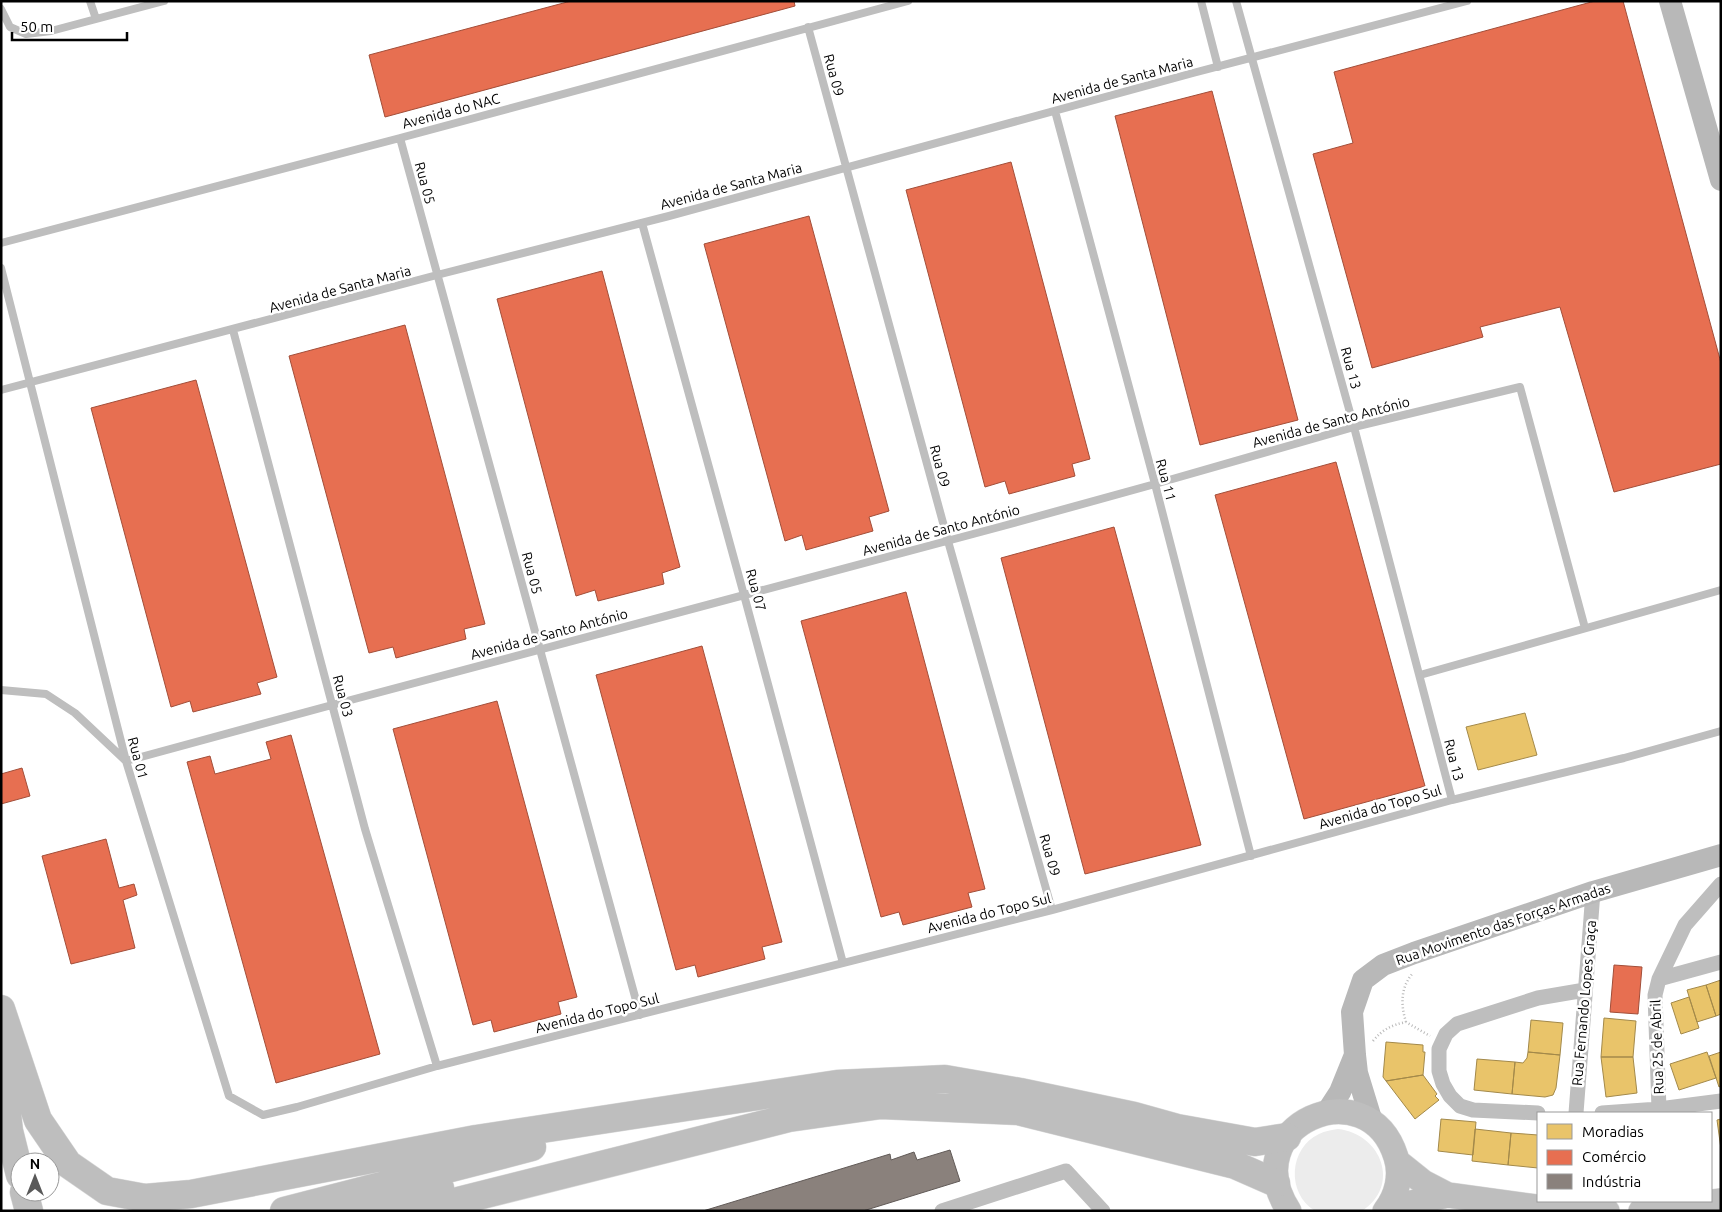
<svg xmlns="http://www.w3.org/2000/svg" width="1722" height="1212" viewBox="0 0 1722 1212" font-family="Ubuntu,sans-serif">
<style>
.green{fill:#ececec}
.homes{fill:#e9c46a;stroke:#a3894a}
.shops{fill:#e76f51;stroke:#a24e39}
.industry{fill:#8a817c;stroke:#615a57}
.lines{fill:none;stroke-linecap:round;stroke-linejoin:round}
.primary-casing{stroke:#dbdbdb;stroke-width:26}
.highway-casing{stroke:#dbdbdb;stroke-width:29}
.path{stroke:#b9b9b9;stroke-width:2.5;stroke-dasharray:1 2.5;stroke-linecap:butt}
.lane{stroke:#bebebe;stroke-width:8}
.street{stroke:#bebebe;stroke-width:15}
.secondary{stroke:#b8b8b8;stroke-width:22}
.primary{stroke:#bebebe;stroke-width:25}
.highway{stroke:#bebebe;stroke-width:28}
.labels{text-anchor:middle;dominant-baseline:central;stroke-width:5;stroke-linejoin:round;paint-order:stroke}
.street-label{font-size:14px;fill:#000;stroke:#fff}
</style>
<rect width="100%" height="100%" fill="#fff"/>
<path class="green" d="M1338,1129C1382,1134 1401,1186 1362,1211H1315C1286,1193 1289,1148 1319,1134C1325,1131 1332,1130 1338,1129Z"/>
<path class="homes" d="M1525,713L1537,755L1478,770L1466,727Z
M1721,980V1014L1716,1016L1706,985Z
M1706,985L1716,1016L1697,1022L1687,990Z
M1689,997L1699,1028L1681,1034L1671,1003Z
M1604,1018L1636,1021L1633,1057H1601Z
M1531,1020L1563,1023L1560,1055L1528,1052Z
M1386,1042L1423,1045V1052H1425L1423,1075L1386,1081L1383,1077Z
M1528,1052L1560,1055L1556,1088L1553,1095L1545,1097L1512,1094L1515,1062L1523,1063L1527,1058Z
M1707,1052L1716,1078L1679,1090L1670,1064Z
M1721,1052V1086L1719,1087L1709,1056Z
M1601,1057H1633L1637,1093L1606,1097Z
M1477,1059L1515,1062L1512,1094L1474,1090Z
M1423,1075L1437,1094L1435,1096L1439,1100L1415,1119L1386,1081Z
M1441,1119L1476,1122L1473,1155L1438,1151Z
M1721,1119V1149L1717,1120Z
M1475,1129L1511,1133L1508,1165L1472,1161Z
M1511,1133L1538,1135V1168L1508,1165Z"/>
<path class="shops" d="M571,1H794L795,6L385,117L369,55Z
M1595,1H1623L1721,363V464L1614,492L1560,307L1480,327L1483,337L1372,368L1313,154L1353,143L1334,72Z
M1212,91L1298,420L1200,445L1115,116Z
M1011,162L1090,459L1072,464L1075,476L1009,494L1005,481L985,487L906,190Z
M809,216L889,511L869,517L873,531L806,550L802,535L785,541L704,244Z
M602,271L680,567L662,573L664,584L598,601L595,590L576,596L497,299Z
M405,325L485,624L464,629L466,639L396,658L393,647L369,653L289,356Z
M196,380L277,677L257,683L261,694L193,712L190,701L171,707L91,408Z
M1336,462L1425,786L1304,819L1215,495Z
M1114,527L1201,845L1085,874L1001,558Z
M906,592L985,889L968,893L972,907L903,925L899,912L881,917L801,621Z
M702,646L782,942L762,947L765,959L698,977L695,965L676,970L596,675Z
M497,701L577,997L558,1002L561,1014L494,1032L491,1020L473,1025L393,729Z
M291,735L380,1054L276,1083L187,762L210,756L215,774L271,759L266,742Z
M22,768L30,796L1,804V774Z
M106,839L119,888L134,884L137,895L123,900L135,948L71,964L42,856Z
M1614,965L1642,967L1638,1014L1610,1012Z"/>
<path class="industry" d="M950,1150L960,1181L863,1211H703L890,1154L891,1160L914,1152L917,1160Z"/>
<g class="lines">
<defs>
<path id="primary" d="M1398,1162L1423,1182L1448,1195L1536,1207L1607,1211
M1388,1208L1448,1195
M1289,1211C1233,1125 1368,1067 1396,1157C1402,1175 1397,1196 1385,1211
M1641,1211L1721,1201"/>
<path id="highway" d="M1,1009L38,1120L68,1164L107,1191L145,1198L191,1194L476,1139L837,1084L945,1079L1020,1092L1134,1116L1177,1128L1255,1142L1287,1137
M1,1060L9,1131L20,1175
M24,1192L29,1211
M284,1211L532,1147
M354,1211L440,1188
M418,1211L789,1118L881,1105L1018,1111L1235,1165L1276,1183"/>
</defs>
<use href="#primary" class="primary-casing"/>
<use href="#highway" class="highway-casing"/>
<path class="path" d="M1406,1022C1401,1006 1400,989 1412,974
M1373,1041C1383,1029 1392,1025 1406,1022L1430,1036"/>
<path class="lane" d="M90,1L96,19
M1201,1L1218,67
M1236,1L1354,427L1452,800
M1,9L10,27L26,34L51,31L164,1
M808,27L948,541L1052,910
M1055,111L1155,484L1251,856
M400,138L640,1015
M642,223L744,595L843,963
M1,243L400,138L908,1
M1,268L126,761L229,1096L263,1115L297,1107L437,1066L1052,910L1452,800L1624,758L1721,731
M233,330L365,829L437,1066
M1,390L437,275L669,216L1193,73L1467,1
M1420,675L1721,590
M1,690L46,694L75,713L126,761L332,705L1003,526L1155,484L1354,427L1520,387L1585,628"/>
<path class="street" d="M1659,979L1721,962
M1659,1109L1655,995L1659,979L1685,925L1721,884
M1538,1113L1473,1110L1460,1106L1450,1096L1443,1084L1439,1071V1049L1446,1034L1457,1024L1538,998L1585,990
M1576,1113L1593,892
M1602,1113L1659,1109L1721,1101
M942,1211L1066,1171L1103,1211"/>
<path class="secondary" d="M1670,1L1721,180
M1327,1112L1340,1092L1355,1055
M1372,1122L1357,1073L1355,1055L1352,1012L1363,980L1383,965L1414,953L1593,892L1721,855"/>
<use href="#primary" class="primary"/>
<use href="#highway" class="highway"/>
</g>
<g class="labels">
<g class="street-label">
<text transform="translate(834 75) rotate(75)">Rua 09</text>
<text transform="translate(1122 80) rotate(-15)">Avenida de Santa Maria</text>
<text transform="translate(451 111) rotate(-15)">Avenida do NAC</text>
<text transform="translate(425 183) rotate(75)">Rua 05</text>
<text transform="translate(731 186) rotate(-15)">Avenida de Santa Maria</text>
<text transform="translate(340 289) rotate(-15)">Avenida de Santa Maria</text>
<text transform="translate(1351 368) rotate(75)">Rua 13</text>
<text transform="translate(1331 422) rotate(-15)">Avenida de Santo António</text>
<text transform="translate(940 466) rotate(75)">Rua 09</text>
<text transform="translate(1166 480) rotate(75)">Rua 11</text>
<text transform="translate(941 530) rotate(-15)">Avenida de Santo António</text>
<text transform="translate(532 573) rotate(75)">Rua 05</text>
<text transform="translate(756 590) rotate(75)">Rua 07</text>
<text transform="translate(549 634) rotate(-15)">Avenida de Santo António</text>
<text transform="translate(343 696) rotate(75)">Rua 03</text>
<text transform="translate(138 758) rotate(75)">Rua 01</text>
<text transform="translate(1454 760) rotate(76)">Rua 13</text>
<text transform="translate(1380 807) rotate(-16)">Avenida do Topo Sul</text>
<text transform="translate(1050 855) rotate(74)">Rua 09</text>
<text transform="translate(989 913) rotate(-14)">Avenida do Topo Sul</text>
<text transform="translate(1503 924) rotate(-19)">Rua Movimento das Forças Armadas</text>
<text transform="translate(1584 1003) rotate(-85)">Rua Fernando Lopes Graça</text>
<text transform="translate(597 1013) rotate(-14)">Avenida do Topo Sul</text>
<text transform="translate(1657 1047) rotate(-92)">Rua 25 de Abril</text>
</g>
</g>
<rect width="1722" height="1212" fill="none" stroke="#000000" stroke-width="5"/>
<rect x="1537" y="1112" width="175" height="90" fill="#ffffff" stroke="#999999"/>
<rect x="1547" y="1124" width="25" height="15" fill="#e9c46a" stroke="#999999"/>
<text x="1582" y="1137" font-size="15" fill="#000000">Moradias</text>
<rect x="1547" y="1150" width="25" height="15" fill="#e76f51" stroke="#999999"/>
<text x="1582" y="1162" font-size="15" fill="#000000">Comércio</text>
<rect x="1547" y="1174" width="25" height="15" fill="#8a817c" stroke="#999999"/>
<text x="1582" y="1187" font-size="15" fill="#000000">Indústria</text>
<g transform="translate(35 1177)"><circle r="24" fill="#ffffff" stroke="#999999"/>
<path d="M0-4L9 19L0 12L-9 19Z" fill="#595959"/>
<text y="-8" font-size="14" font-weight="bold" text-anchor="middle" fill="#000000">N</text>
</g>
<path d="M12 32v8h115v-8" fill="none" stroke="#000000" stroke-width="2.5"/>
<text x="20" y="32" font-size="15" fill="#000000" stroke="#ffffff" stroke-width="4" paint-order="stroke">50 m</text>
</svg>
